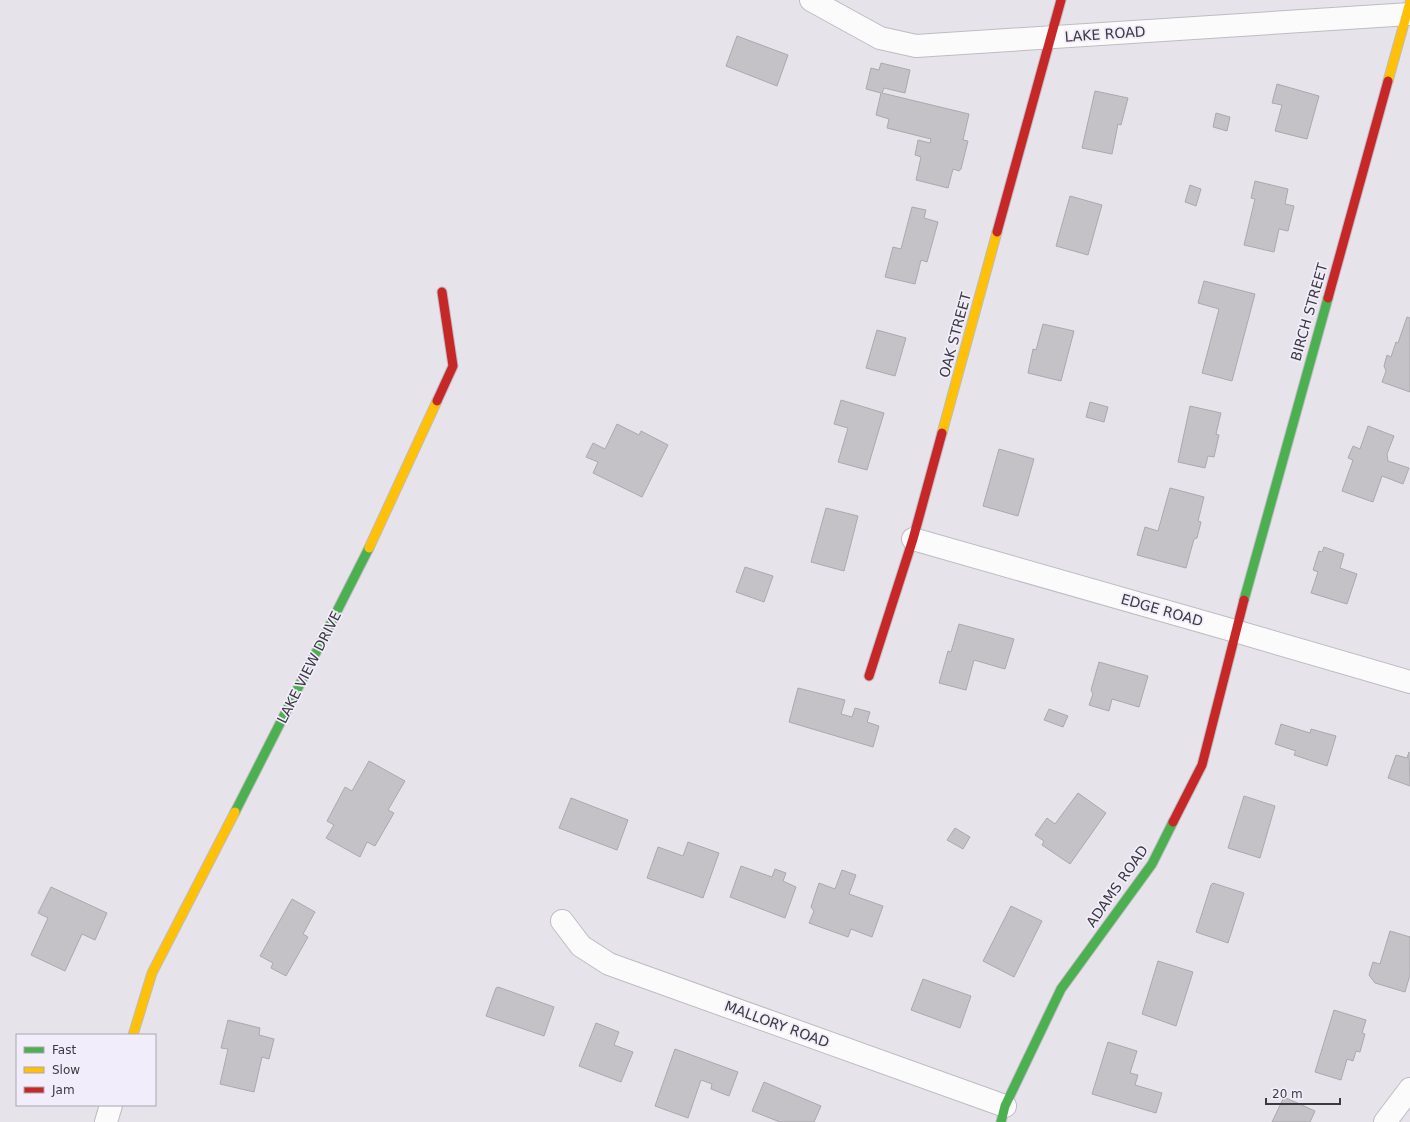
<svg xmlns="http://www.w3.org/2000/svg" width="1410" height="1122" viewBox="0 0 1410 1122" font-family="'DejaVu Sans',sans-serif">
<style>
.building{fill:#c4c2c7;stroke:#aaa9ae}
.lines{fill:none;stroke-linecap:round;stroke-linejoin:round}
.street-casing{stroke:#bebcc2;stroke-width:24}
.fast-casing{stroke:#bebcc2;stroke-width:11}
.slow-casing{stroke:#bebcc2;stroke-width:11}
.jam-casing{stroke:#bebcc2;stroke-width:11}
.street{stroke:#fbfbfc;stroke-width:22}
.fast{stroke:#4caf50;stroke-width:9}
.slow{stroke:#ffc107;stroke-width:9}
.jam{stroke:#c62828;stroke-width:9}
.labels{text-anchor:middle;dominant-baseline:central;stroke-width:3.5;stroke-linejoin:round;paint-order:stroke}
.street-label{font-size:14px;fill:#3c3a40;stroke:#f2edfb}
</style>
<rect width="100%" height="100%" fill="#e6e4ea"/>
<path class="building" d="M737,36L788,55L777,86L726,66Z
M881,63L910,70L905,93L884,88L882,93L969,114L963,140L968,141L961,169L959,171L953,169L948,188L916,180L921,157L915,155L918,140L930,143L931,139L887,128L889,119L876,115L881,93L866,89L871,68L879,70Z
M1277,84L1319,96L1307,139L1275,131L1282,105L1272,103Z
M1095,91L1128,98L1121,125L1118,124L1112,154L1082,148Z
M1216,113L1230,117L1227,131L1213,127Z
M1255,181L1288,189L1285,204L1294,206L1288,231L1279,229L1274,252L1244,245L1255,199L1251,198Z
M1190,185L1201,189L1196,206L1185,202Z
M1070,196L1102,205L1088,255L1056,246Z
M912,207L926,210L924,218L938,222L927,262L921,260L915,284L885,277L893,247L901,249Z
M1204,281L1255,294L1232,381L1202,373L1219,309L1198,303Z
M1407,317L1410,318V392L1382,382L1386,371L1384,366L1387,355L1391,357L1396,342L1398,343Z
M1043,324L1074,331L1061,381L1028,373L1033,349L1036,350Z
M877,330L906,338L895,376L866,368Z
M841,400L884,413L867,470L838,462L848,428L834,424Z
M1090,402L1108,407L1104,422L1086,417Z
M1190,406L1221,413L1216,434L1219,435L1214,457L1208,456L1205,468L1178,462Z
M617,424L639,435L641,431L668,445L642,497L593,473L598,462L586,457L593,443L605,449Z
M1368,426L1394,436L1387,454L1388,461L1409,468L1403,484L1382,476L1373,502L1342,491L1353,460L1348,458L1353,446L1360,449Z
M999,449L1034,459L1018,516L983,506Z
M1170,488L1204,497L1198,521L1201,522L1197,538L1194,539L1186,568L1137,555L1145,527L1158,531Z
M826,508L858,516L844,571L811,562Z
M1324,547L1344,554L1340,568L1357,574L1347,604L1311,593L1318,572L1313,570L1319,551L1322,552Z
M745,567L773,576L764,602L736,592Z
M959,624L1014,639L1005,669L974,660L966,690L939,683L948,651L951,652Z
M1099,662L1148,676L1139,707L1112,699L1109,711L1089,705L1093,694L1091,690Z
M798,688L845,700L841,714L852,717L855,708L870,712L867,722L879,726L873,747L789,722Z
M1049,709L1068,716L1063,727L1044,720Z
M1281,724L1310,733L1311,729L1336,736L1327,766L1294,755L1296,751L1275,744Z
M1409,752L1410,786L1388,778L1396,755L1407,758Z
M369,761L405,781L388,810L394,813L375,846L367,842L360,857L326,838L334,825L327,821L345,787L352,791Z
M1078,793L1106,813L1070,864L1042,845L1044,841L1035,835L1047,818L1055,824Z
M1244,796L1275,806L1260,858L1228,848Z
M571,798L628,820L617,850L559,828Z
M955,828L970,837L963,849L947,840Z
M688,842L719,853L703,898L647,878L658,847L683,856Z
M741,866L772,877L775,869L786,873L783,881L796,887L785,918L730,897Z
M842,870L856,875L849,894L883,906L872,937L851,929L848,937L809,923L814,911L811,907L819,883L835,889Z
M1213,883L1244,893L1228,943L1196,932L1211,885Z
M51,887L107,913L95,940L82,934L65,971L31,955L48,918L38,913Z
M292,899L315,912L303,934L308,937L286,976L271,968L273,963L260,956Z
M1011,906L1042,921L1014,977L983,961Z
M1390,931L1410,937V975L1405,992L1375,983L1369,975L1373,962L1380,964Z
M1158,961L1193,972L1176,1026L1142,1014Z
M923,979L971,996L960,1028L911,1010Z
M498,987L554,1007L544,1036L486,1016L496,988Z
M1334,1010L1366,1020L1362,1033L1365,1034L1360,1052L1356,1051L1353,1061L1347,1059L1341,1080L1315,1072Z
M228,1020L260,1028L259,1035L274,1039L269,1059L262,1057L254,1092L220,1084L228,1049L221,1048Z
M596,1023L619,1032L614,1045L633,1052L621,1082L579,1066Z
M1108,1042L1137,1051L1130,1073L1138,1075L1135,1085L1162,1093L1156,1113L1092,1094Z
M675,1049L738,1072L729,1096L711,1089L712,1084L701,1080L688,1118L655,1106Z
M764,1082L821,1106L814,1122H780L752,1111Z
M1284,1097L1315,1111L1310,1122H1272Z"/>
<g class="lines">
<defs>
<path id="street" d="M811,0L880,38L916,46L1410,14
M913,539L1235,631L1410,682
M562,921L581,946L609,964L1005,1106
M106,1122L111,1105
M1385,1122L1410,1089"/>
<path id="fast" d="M1244,600L1328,298
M235,812L369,548
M1001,1122L1005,1106L1061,989L1152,864L1173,822"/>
<path id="slow" d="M1388,81L1410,2
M942,433L997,232
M369,548L437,401
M133,1035L152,973L235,812"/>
<path id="jam" d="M997,232L1061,0
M1328,298L1388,81
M437,401L453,366L442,292
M869,676L913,539L942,433
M1173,822L1202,765L1244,600"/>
</defs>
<use href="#street" class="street-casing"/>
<use href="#fast" class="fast-casing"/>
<use href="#slow" class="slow-casing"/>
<use href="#jam" class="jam-casing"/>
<use href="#street" class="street"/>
<use href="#fast" class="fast"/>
<use href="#slow" class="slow"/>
<use href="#jam" class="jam"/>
</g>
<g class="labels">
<g class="street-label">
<text transform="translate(1105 34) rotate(-4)">LAKE ROAD</text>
<text transform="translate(1309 312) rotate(-74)">BIRCH STREET</text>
<text transform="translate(955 335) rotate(-75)">OAK STREET</text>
<text transform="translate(1162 610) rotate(16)">EDGE ROAD</text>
<text transform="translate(309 667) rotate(-63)">LAKE VIEW DRIVE</text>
<text transform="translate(1117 886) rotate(-55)">ADAMS ROAD</text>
<text transform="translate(777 1024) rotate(20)">MALLORY ROAD</text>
</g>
</g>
<rect x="16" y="1034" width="140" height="72" fill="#f2edfb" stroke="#a9a5b0"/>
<rect x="24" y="1047" width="20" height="6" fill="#4caf50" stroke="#a9a5b0"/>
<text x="52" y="1054" font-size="12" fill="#3c3a40">Fast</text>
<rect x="24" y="1067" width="20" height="6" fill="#ffc107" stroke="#a9a5b0"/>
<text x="52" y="1074" font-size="12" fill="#3c3a40">Slow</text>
<rect x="24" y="1087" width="20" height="6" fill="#c62828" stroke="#a9a5b0"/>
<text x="52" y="1094" font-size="12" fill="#3c3a40">Jam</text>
<path d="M1266 1098v6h74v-6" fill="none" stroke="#3c3a40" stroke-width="2"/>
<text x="1272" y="1098" font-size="12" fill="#3c3a40" stroke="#f2edfb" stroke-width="3" paint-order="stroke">20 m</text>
</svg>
